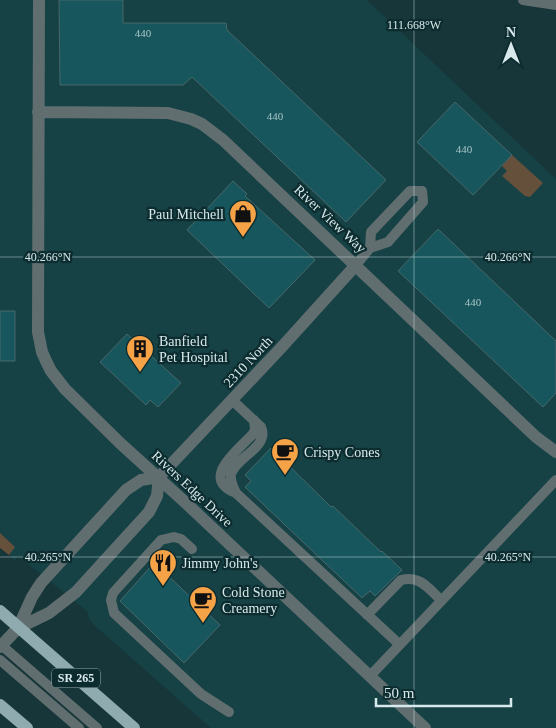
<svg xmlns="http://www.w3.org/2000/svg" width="556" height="728" viewBox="0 0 556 728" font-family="Georgia,serif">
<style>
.built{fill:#164145}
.green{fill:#65503c}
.building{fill:#17565c;stroke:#48686b}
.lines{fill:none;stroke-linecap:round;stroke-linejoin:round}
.service{stroke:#616e70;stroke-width:10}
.minor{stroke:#616e70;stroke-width:12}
.primary{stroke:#8fabaf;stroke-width:12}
.ticks{fill:none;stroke:#d8e9eb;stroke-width:1;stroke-opacity:0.45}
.labels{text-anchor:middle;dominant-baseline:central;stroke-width:4.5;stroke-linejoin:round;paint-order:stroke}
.number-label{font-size:11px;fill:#a8c4c7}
.shield{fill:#0c2c2f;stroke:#9bb0b3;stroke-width:1}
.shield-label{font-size:12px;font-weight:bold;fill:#d8e9eb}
.poi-label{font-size:14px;fill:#d8e9eb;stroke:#0c2c2f;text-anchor:start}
.street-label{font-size:14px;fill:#d8e9eb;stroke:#0c2c2f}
.ticks-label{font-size:12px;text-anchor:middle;fill:#d8e9eb;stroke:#0c2c2f;stroke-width:4.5;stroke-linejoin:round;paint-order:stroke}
</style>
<rect width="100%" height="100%" fill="#173639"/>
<path class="built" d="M0,0H367L556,179V728H211L94,625L89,619L87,611L18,556L15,560L9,555L14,547L0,533Z"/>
<path class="green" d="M512,155L543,183L530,197L525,196L502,176L507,171L502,166Z
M0,533L15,547L9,555L0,548Z"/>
<path class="building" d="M59,0H123V23H226L227,30L386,180L346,222L192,77L183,85H60Z
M455,102L512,155L473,195L417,142Z
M233,181L247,194L245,196L315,260L269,308L187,230Z
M438,229L556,341V393L543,407L398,271Z
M0,311H15V361H0Z
M127,334L181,383L158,407L150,400L146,405L100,362Z
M271,448L331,507L333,506L381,552L382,551L402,570L375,596L370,591L362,598L245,487L251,481L245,475Z
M153,564L162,573L163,571L220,625L184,663L120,601Z"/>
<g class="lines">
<path class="service" d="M523,0L556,5
M356,265L370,248L388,242L423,202L422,191H410L371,232L370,248
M232,400L261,427C270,447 236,457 231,474C230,480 233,487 236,493
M254,420L255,429L253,434C238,450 199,479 236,493L399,644
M192,549L181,539L174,537L161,540L113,593L111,600L114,613L201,694L229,712
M367,615L401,580C420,575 429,589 441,600
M0,644L97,728
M0,660L79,728
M370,676L556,480"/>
<path class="minor" d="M39,0L38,332L42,352L46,361L51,371L65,389L120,443L187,504L425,728
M38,112L168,113L191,119L202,124L223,140L536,437L556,452
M18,628L49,613L76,592L149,512L157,496L159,477L280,349L356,265
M0,647L18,628L32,597L41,583L126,490L141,480L159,477"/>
<path class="primary" d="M0,611L134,728
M0,705L27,728"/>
</g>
<path class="ticks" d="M414,0V728M0,257H556M0,557H556"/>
<defs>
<symbol id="shop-pin" viewBox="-11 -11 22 30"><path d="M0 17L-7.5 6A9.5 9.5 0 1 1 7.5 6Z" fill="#f6a247" stroke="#0c2c2f"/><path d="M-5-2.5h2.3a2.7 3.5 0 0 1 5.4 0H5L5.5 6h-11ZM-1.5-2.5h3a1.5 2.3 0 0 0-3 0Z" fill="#111"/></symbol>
<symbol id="building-pin" viewBox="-11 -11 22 30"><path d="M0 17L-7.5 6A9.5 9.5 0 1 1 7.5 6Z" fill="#f6a247" stroke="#0c2c2f"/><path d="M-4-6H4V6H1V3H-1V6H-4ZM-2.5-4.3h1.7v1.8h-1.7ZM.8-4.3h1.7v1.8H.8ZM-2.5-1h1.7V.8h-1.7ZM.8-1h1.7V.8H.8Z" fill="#111"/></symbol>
<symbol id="cafe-pin" viewBox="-11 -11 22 30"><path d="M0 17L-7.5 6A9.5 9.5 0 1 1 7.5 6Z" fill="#f6a247" stroke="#0c2c2f"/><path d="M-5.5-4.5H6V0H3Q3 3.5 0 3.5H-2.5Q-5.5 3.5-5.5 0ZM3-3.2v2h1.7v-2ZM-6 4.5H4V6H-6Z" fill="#111"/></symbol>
<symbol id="restaurant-pin" viewBox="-11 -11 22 30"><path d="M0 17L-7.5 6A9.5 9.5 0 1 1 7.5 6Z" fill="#f6a247" stroke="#0c2c2f"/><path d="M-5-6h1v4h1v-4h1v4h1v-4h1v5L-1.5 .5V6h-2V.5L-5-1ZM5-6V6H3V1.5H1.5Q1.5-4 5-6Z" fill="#111"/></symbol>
</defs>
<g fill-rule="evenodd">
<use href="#shop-pin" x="227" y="198" width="32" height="43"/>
<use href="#building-pin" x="124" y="333" width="32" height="43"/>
<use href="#cafe-pin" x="269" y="436" width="32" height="43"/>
<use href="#restaurant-pin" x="147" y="547" width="32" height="43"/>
<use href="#cafe-pin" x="187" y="584" width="32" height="43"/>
</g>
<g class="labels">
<g class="number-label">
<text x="143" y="33">440</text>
<text x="275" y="116">440</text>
<text x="464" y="149">440</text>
<text x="473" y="302">440</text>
</g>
<rect class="shield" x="52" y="668.5" width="48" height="19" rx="4"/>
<g class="shield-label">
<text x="76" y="678">SR 265</text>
</g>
<g class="poi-label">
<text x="224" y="214" text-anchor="end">Paul Mitchell</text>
<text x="159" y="341">Banfield<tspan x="159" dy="16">Pet Hospital</tspan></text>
<text x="304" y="452">Crispy Cones</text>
<text x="182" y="563">Jimmy John's</text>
<text x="222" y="592">Cold Stone<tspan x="222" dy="16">Creamery</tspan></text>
</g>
<g class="street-label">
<text transform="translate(330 219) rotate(43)">River View Way</text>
<text transform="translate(248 362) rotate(-47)">2310 North</text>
<text transform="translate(192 489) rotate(43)">Rivers Edge Drive</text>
</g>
</g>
<g class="ticks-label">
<text x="414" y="29">111.668°W</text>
<text x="48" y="261">40.266°N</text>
<text x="508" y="261">40.266°N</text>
<text x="48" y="561">40.265°N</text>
<text x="508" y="561">40.265°N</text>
</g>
<g transform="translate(511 45)" stroke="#0c2c2f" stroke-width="4" paint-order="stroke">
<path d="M0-4L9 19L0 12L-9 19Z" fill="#d8e9eb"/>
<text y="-8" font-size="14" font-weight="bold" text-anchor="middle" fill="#d8e9eb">N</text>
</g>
<path d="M376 698v8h135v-8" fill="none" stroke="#d8e9eb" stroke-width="2.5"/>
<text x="384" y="698" font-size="15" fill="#d8e9eb" stroke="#0c2c2f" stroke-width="4" paint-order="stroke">50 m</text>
</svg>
